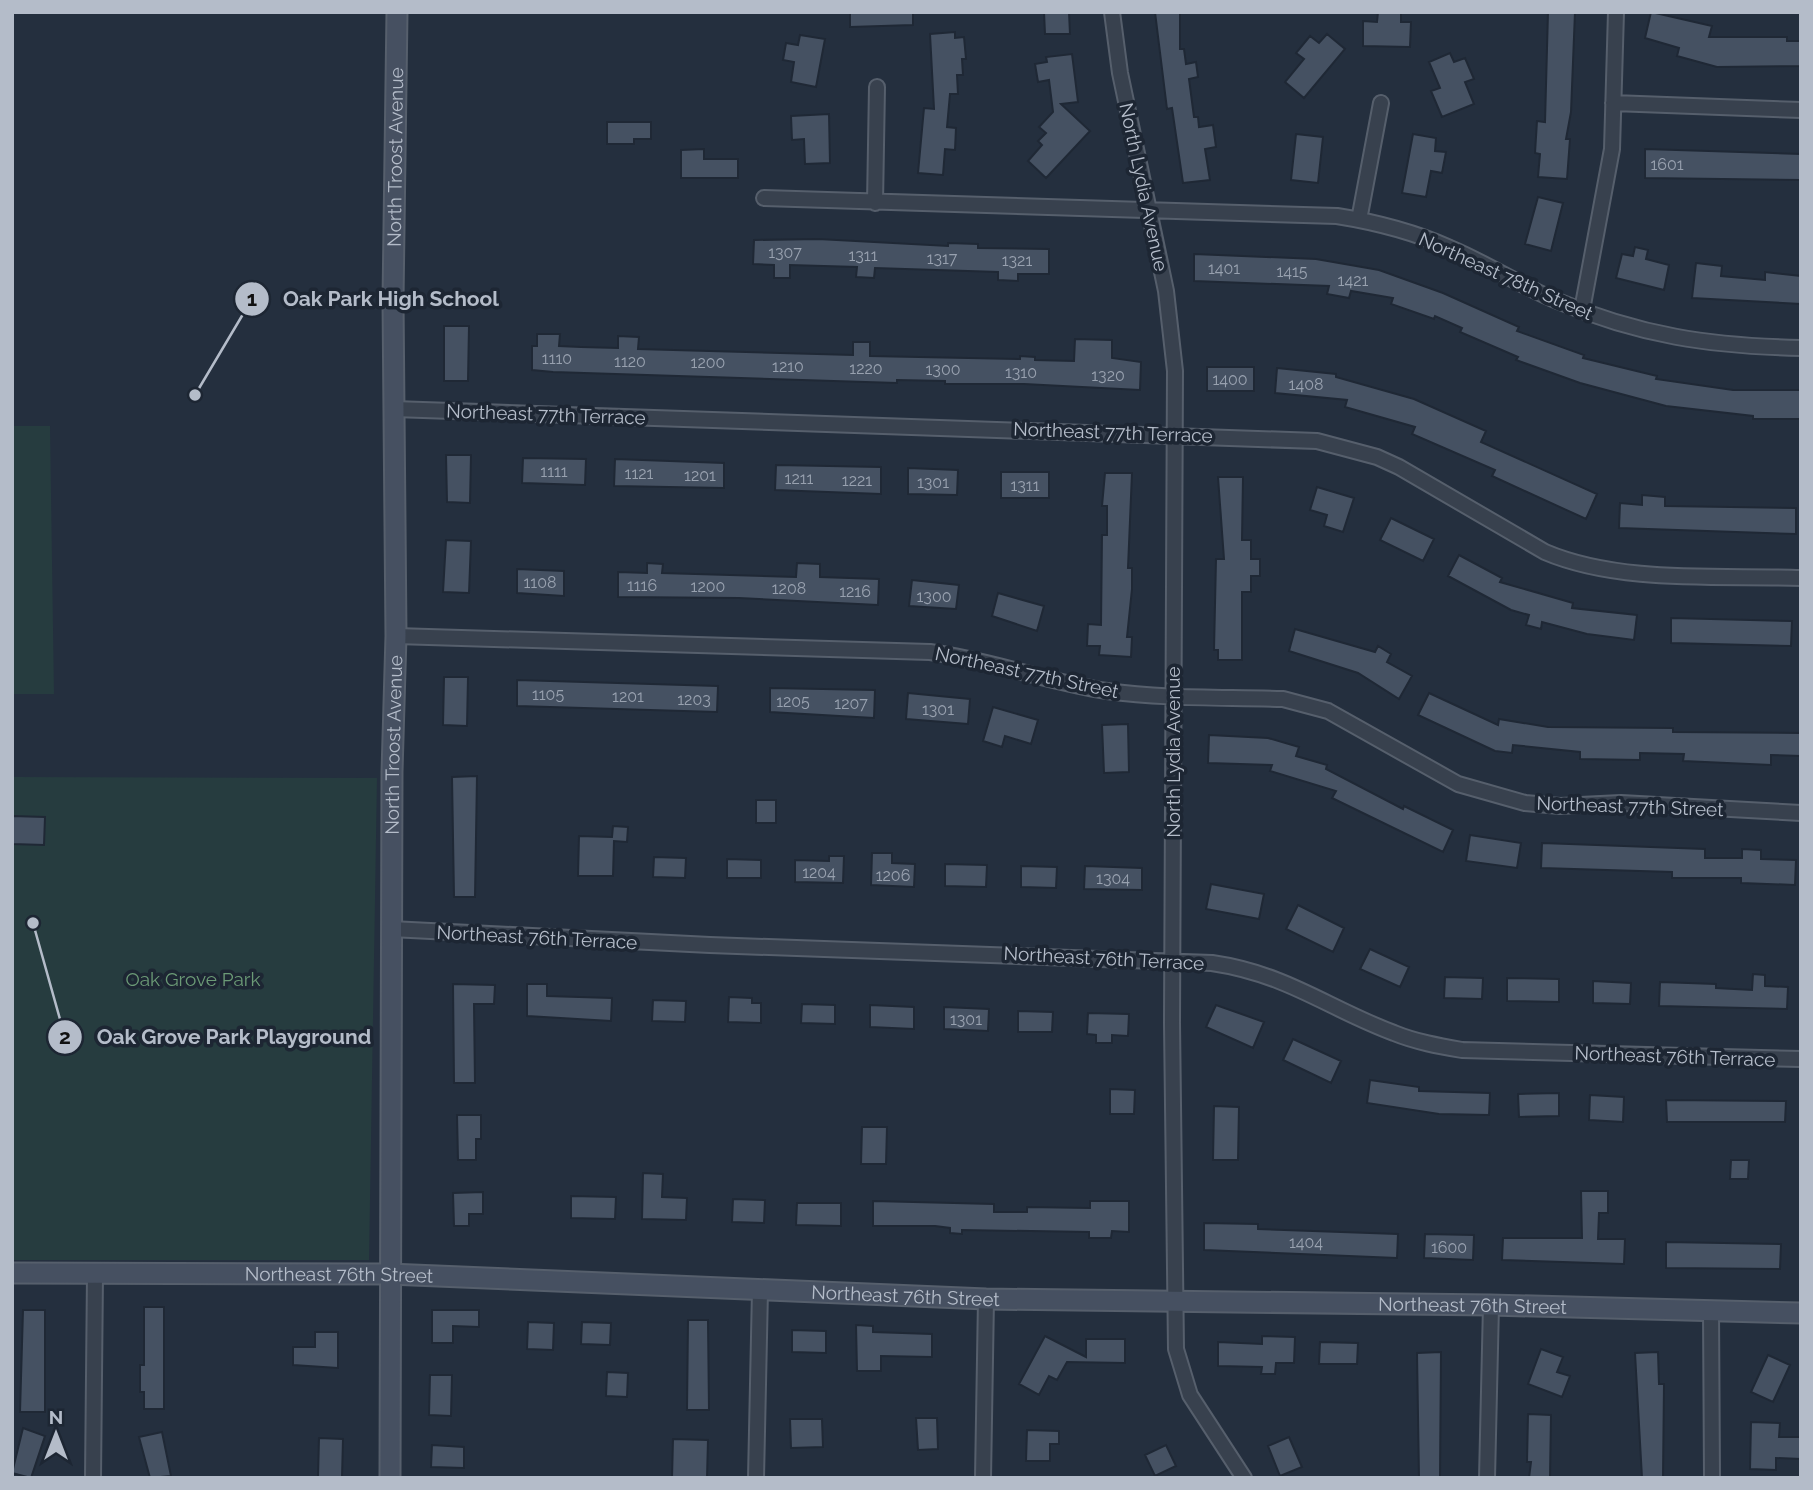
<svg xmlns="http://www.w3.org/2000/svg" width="1813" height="1490" viewBox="0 0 1813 1490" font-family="Raleway,sans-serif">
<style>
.green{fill:#263c3f}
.building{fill:#455162;stroke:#1f2835;stroke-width:2}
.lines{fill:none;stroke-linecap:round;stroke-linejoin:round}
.street-casing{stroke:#565f6c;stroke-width:18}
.secondary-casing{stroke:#565f6c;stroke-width:23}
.street{stroke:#38414e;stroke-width:14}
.secondary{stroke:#465061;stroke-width:19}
.labels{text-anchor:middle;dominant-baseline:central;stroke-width:7;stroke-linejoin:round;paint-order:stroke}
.number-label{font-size:16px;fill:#98a1af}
.street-label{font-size:19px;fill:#b4bcc9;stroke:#1d2633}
.park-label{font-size:19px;fill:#6b9a76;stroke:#1d2633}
.leader{fill:none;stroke:#b4bcc9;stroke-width:2.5}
.callout-dot{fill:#b4bcc9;stroke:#1d2633;stroke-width:2.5}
.mark-label{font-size:21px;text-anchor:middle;font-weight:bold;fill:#111}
.callout-label{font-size:21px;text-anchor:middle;font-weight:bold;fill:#b4bcc9;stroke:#1d2633;stroke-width:7;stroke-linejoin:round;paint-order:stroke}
</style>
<rect width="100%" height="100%" fill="#242f3e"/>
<path class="green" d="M12,426H50L54,694H12Z
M12,777L377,778L369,1260H12Z"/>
<path class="building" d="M850,12H913V25L850,27Z
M1044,12H1069L1070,34H1045Z
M1155,12H1180V49H1184L1186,64L1196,62L1198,77L1189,79L1194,117H1198L1199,127L1213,125L1216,147L1205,149L1210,180L1183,183L1172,108L1167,109Z
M1378,12H1401V22H1411L1410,47L1363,46V21L1377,22Z
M1548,12H1575L1571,112L1566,139H1570L1567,179L1538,177L1540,154L1535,153L1537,121L1545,122Z
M1651,12L1712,26L1709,37H1787V41H1801V66L1717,67L1677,56L1679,48L1645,38Z
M955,32V38L964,37L966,59H962L963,75H957L958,94H950L947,127L956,128L955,150L945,149L943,175L918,173L924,108L934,109L930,34Z
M1327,34L1345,49L1304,98L1285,82L1304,59L1296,53L1310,36L1319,43Z
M800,35L825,39L816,87L791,82L794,62L783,60L786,43L798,45Z
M1450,53L1454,62L1465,58L1474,79L1465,82L1474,104L1442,117L1431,91L1440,88L1429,62Z
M1072,54L1078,102L1061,104L1090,131L1046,178L1028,161L1042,145L1038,141L1046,133L1039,127L1053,112L1049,80L1038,82L1035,64L1047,62L1046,57Z
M829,114L830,163L805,164L804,139L792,140L791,116Z
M607,122H651V139H634V144H607Z
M1296,134L1323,137L1318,183L1291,180Z
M1413,134L1436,138L1435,151L1446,152L1442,173L1431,171L1426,197L1402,193Z
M704,149V159H738V178H681V150Z
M1645,149L1801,154V180L1645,178Z
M1538,197L1563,203L1551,251L1525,244Z
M818,239L948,246V243L978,244V248L1049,249V274H1018V281L998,280V272L875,268L874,278L856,277L857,267L790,265V278H774V265L753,264L754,240Z
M1635,247L1648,250L1646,259L1669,265L1664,290L1616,278L1622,254L1633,256Z
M1194,254L1316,259L1379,270L1443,293L1519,327L1517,331L1584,355L1583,358L1657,376L1656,379L1733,390H1801V419H1753V416L1666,406L1580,383L1516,360L1518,357L1460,332L1462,328L1435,316L1434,319L1391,304L1393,298L1351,291L1349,298L1327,294L1329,286L1194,281Z
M1696,263L1722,266L1721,276L1765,280V272L1801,276V304L1692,298Z
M444,326H469L468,381H444Z
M537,334H560L559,346L581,347L618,348V336L639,337L638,349L853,355V342H870V356L1020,359V356L1035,357V360L1074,361L1075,339L1112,340V358L1141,362L1140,390L1024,384H945V381L897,380V383L553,372L532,370V346H537Z
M1207,367H1254V391H1207Z
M1277,368L1336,374V377L1414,399L1486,431L1481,442L1597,494L1586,519L1492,476L1495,470L1412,434L1415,427L1345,407L1347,400L1275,393Z
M446,455H471L470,503L447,502Z
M523,458L586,459L585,485L522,483Z
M615,459L724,463V488L614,486Z
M776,465L881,467V494L775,490Z
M908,468L958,470L957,495L908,494Z
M1001,472H1049V498H1001Z
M1105,473H1132L1128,568H1132V589L1127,637H1132L1131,657L1099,655L1100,646H1087L1088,624L1101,625L1102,535H1107V506H1102Z
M1218,477H1243L1242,540H1251V559H1260V576H1251V592H1242V660H1218V650H1214L1216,559H1224Z
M1317,487L1354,498L1343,532L1324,526L1327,515L1310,510Z
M1642,495L1665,497V506L1796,508V534L1619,528L1620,503L1642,505Z
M1391,518L1434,539L1423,561L1380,540Z
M446,540L471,541L469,593L443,592Z
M1459,555L1502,578L1500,582L1573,603L1572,608L1637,615L1634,640L1587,634L1542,622L1541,629L1526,625L1529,615L1511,610L1448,576Z
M647,563L663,564L662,573L796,577L797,563L820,564V577L879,579L878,605L739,598L618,597V572L647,573Z
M517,569L564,571V596L517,593Z
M912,580L959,585L956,609L909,606Z
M998,593L1044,606L1037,631L992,616Z
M1671,618L1792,621L1791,646L1671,643Z
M1295,629L1375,652L1378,646L1391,654L1387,662L1412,676L1399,699L1358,673L1289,651Z
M444,677H468L467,726L443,725Z
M517,680L718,686L717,712L517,706Z
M770,688L875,690L874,718L770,712Z
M908,693L970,699L968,724L906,719Z
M1429,693L1498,725L1499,719L1548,727L1673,728V732L1801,733V756L1771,755V765L1683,761L1684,754L1640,753V760L1580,759V752L1513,745L1512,753L1495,751L1418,715Z
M993,707L1038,720L1031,744L1005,736L1002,747L983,741Z
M1128,724L1129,772L1104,773L1102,725Z
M1209,735L1268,738L1299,747L1296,756L1327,765L1326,769L1403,809L1404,806L1453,830L1443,852L1332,798L1336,791L1270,771L1272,765L1208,763Z
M477,776L475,897H454L452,777Z
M756,800H776V823H756Z
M12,816L45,817L44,845L12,844Z
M613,826L628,827L627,842L614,841L613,876H578L579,836L612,837Z
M1470,835L1521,843L1517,868L1466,861Z
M1542,843L1705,849V858H1742V849L1761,850V859L1796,860L1795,885L1741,883V878H1672V872L1541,868Z
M872,853H892V863L915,864L914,887L871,885Z
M829,856H844L843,883L795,882V860L829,861Z
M654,857L686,858L685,878L653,877Z
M727,859L761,860V878H727Z
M945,864L987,865L986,887L945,886Z
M1021,866L1057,867L1056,888L1021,887Z
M1085,866L1142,868V890L1084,889Z
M1211,884L1264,894L1259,919L1206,909Z
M1298,905L1344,928L1333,952L1286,929Z
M1370,949L1409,967L1400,987L1360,969Z
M1753,974L1765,975V986L1788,987L1787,1009L1659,1006L1660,982L1716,984V988L1752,990Z
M1445,977L1483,978L1482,999L1444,998Z
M1507,978L1559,979V1002L1507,1001Z
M1593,981L1631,983L1630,1004L1593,1003Z
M453,984L495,985L494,1004H474L475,1083H454Z
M527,984H547V996L612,998L611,1021L527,1016Z
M729,997L752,998V1003H761V1023L728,1022Z
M653,1000L686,1001L685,1022L652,1021Z
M802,1004L835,1005V1024L801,1023Z
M870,1005L914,1007V1029L870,1027Z
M1216,1005L1264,1022L1253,1048L1206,1027Z
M944,1007L989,1009L988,1031L944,1029Z
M1018,1011L1053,1012L1052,1032H1018Z
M1088,1013L1129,1014L1128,1036L1112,1035V1043H1096V1035L1087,1034Z
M1293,1039L1341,1061L1331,1083L1283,1060Z
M1370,1080L1419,1087V1091L1490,1093L1489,1115L1439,1114L1367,1103Z
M1110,1089L1135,1090L1134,1114H1110Z
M1559,1093V1116L1519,1117L1518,1094Z
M1590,1095L1624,1097L1623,1122L1589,1120Z
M1666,1100L1786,1101L1785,1122H1667Z
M1214,1106L1239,1107L1238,1160H1213Z
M457,1115H481V1139H476V1160H458Z
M862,1127H887L886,1164H861Z
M1731,1160H1749L1748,1179H1730Z
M643,1173L663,1174L662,1197L687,1198L686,1220L642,1219Z
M1581,1191H1608V1213H1599L1598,1239H1625L1624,1264L1502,1260L1503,1238H1582Z
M483,1192V1214H469V1226H454L453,1193Z
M571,1196L616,1197L615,1219L571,1218Z
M733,1199L765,1200L764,1223L732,1222Z
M873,1201L994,1204V1212H1027V1207L1090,1208V1201H1129V1232L1112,1231L1111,1238H1089V1232L962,1230V1234L950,1233V1228L935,1226H873Z
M797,1203H841V1226L796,1225Z
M1204,1223L1258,1224V1229L1398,1234L1397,1258L1204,1250Z
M1425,1234L1474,1235L1473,1260L1424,1258Z
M1666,1242L1781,1244L1780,1269L1666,1268Z
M144,1307H164V1409H144V1392H140V1365H144Z
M23,1310H45V1412H20Z
M432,1310H479V1327L453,1326V1343H432Z
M688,1320H708L709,1410H687Z
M528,1322L554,1323L553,1350L527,1349Z
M582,1322L611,1323L610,1345L581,1344Z
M856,1325L873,1326V1332L932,1334V1357L881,1356V1371H857Z
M792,1330L826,1331V1353L792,1352Z
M315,1332H338V1368L293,1365V1347H315Z
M1045,1336L1086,1357V1339H1125V1363L1067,1362L1057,1380L1049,1376L1039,1395L1019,1384Z
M1262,1336L1295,1337L1294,1363H1276L1275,1374H1261L1262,1367L1218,1366V1342L1262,1344Z
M1320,1342L1358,1343L1357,1364H1319Z
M1541,1349L1563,1357L1557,1372L1570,1376L1562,1397L1528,1384Z
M1441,1352L1440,1478H1419L1417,1353Z
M1658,1352L1659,1384H1664L1663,1478H1642L1635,1353Z
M1768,1355L1790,1365L1773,1402L1751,1392Z
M607,1372L628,1373L627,1397L606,1396Z
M430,1375H452L451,1416L429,1415Z
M1528,1414L1551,1415L1550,1478H1529L1531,1462H1527Z
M916,1418H937L938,1449L918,1450Z
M790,1419H822L823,1447L791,1448Z
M1751,1422L1780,1423L1779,1437H1801V1459L1776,1458V1470L1750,1469Z
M23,1428L45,1436L31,1478L12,1473Z
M1027,1430L1059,1431V1444H1050V1461H1026Z
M162,1432L171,1476L150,1478L139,1437Z
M1289,1437L1302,1467L1280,1476L1268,1446Z
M319,1438L343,1439L342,1478L318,1477Z
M673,1439L708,1440L707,1478H672Z
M432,1445L464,1447V1468L431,1467Z
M1166,1445L1176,1466L1155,1476L1145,1455Z"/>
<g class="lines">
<defs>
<path id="street" d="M1112,12L1120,73L1166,291L1175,371L1172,1023L1176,1349L1190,1395L1244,1478
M1613,103L1801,110
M764,198L1337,216C1375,222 1414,232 1450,248C1486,263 1519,285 1555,300C1640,336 1710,346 1801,348
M875,203L877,87
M1359,220L1381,103
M1582,310L1612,149L1616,12
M394,409L1317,441L1377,457L1399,467L1545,552C1620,584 1720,575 1801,578
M396,636L930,652C990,660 1047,682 1107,691C1165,699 1224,697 1283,699L1328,711L1458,784L1525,803L1560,806L1621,803L1801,813
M391,929L710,945L1212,963C1287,974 1327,1008 1394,1033C1416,1042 1439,1046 1462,1050L1801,1059
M1711,1310L1712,1478
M93,1478L95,1274
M756,1478L760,1290
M983,1478L986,1299
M1487,1478L1491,1305"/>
<g id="secondary">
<path id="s1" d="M12,1273L389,1274L986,1299L1491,1305L1801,1313"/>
<path id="s2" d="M390,1478L392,772L396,636L393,300L397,12"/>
</g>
</defs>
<use href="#street" class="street-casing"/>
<use href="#secondary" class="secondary-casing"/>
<use href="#street" class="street"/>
<use href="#secondary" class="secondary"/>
</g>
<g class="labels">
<g class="number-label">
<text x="1667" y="164">1601</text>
<text x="785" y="252">1307</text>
<text x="863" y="255">1311</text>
<text x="942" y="258">1317</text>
<text x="1017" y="260">1321</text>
<text x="1224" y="268">1401</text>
<text x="1292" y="271">1415</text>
<text x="1353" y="280">1421</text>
<text x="557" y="358">1110</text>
<text x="630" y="361">1120</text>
<text x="708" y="362">1200</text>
<text x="788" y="366">1210</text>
<text x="866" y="368">1220</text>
<text x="943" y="369">1300</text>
<text x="1021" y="372">1310</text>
<text x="1108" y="375">1320</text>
<text x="1230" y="379">1400</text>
<text x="1306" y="384">1408</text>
<text x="554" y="471">1111</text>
<text x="639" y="473">1121</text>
<text x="700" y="475">1201</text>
<text x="799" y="478">1211</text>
<text x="857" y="480">1221</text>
<text x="933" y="482">1301</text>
<text x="1025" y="485">1311</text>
<text x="540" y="582">1108</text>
<text x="642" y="585">1116</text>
<text x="708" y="586">1200</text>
<text x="789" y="588">1208</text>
<text x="855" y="591">1216</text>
<text x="934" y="596">1300</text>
<text x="548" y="694">1105</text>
<text x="628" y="696">1201</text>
<text x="694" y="699">1203</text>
<text x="793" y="701">1205</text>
<text x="851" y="703">1207</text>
<text x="938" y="709">1301</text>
<text x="819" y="872">1204</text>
<text x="893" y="875">1206</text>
<text x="1113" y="878">1304</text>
<text x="966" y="1019">1301</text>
<text x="1306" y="1242">1404</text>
<text x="1449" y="1247">1600</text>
</g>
<g class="street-label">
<text stroke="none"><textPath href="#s2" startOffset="1321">North Troost Avenue</textPath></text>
<text transform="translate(1144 187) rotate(78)">North Lydia Avenue</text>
<text transform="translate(1506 276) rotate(24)">Northeast 78th Street</text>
<text transform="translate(546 414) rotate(2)">Northeast 77th Terrace</text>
<text transform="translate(1113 432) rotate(2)">Northeast 77th Terrace</text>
<text transform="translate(1027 672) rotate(12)">Northeast 77th Street</text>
<text stroke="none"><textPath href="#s2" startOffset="733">North Troost Avenue</textPath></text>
<text transform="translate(1173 752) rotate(-90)">North Lydia Avenue</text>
<text transform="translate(1630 806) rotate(2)">Northeast 77th Street</text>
<text transform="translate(537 937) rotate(3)">Northeast 76th Terrace</text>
<text transform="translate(1104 958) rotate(3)">Northeast 76th Terrace</text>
<text transform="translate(1675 1056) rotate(2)">Northeast 76th Terrace</text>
<text stroke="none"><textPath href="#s1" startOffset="327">Northeast 76th Street</textPath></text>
<text stroke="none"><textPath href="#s1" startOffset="894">Northeast 76th Street</textPath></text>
<text stroke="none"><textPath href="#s1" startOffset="1461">Northeast 76th Street</textPath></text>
</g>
<g class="park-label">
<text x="193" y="979">Oak Grove Park</text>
</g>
</g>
<path class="leader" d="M195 395L252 299M33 923L65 1037"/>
<g class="callout-dot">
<circle cx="195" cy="395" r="7"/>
<circle cx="33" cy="923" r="7"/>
<circle cx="252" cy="299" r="18"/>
<circle cx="65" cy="1037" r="18"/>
</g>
<g class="mark-label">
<text x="252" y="306">1</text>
<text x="65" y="1044">2</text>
</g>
<g class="callout-label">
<text x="391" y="306">Oak Park High School</text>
<text x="234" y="1044">Oak Grove Park Playground</text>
</g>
<rect width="1813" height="1490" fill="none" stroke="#b4bcc9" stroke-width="28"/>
<g transform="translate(56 1434)" stroke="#1d2633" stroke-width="5" paint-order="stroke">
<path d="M0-5L12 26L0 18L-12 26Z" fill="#b4bcc9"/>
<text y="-10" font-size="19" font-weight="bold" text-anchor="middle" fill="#b4bcc9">N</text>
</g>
</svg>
